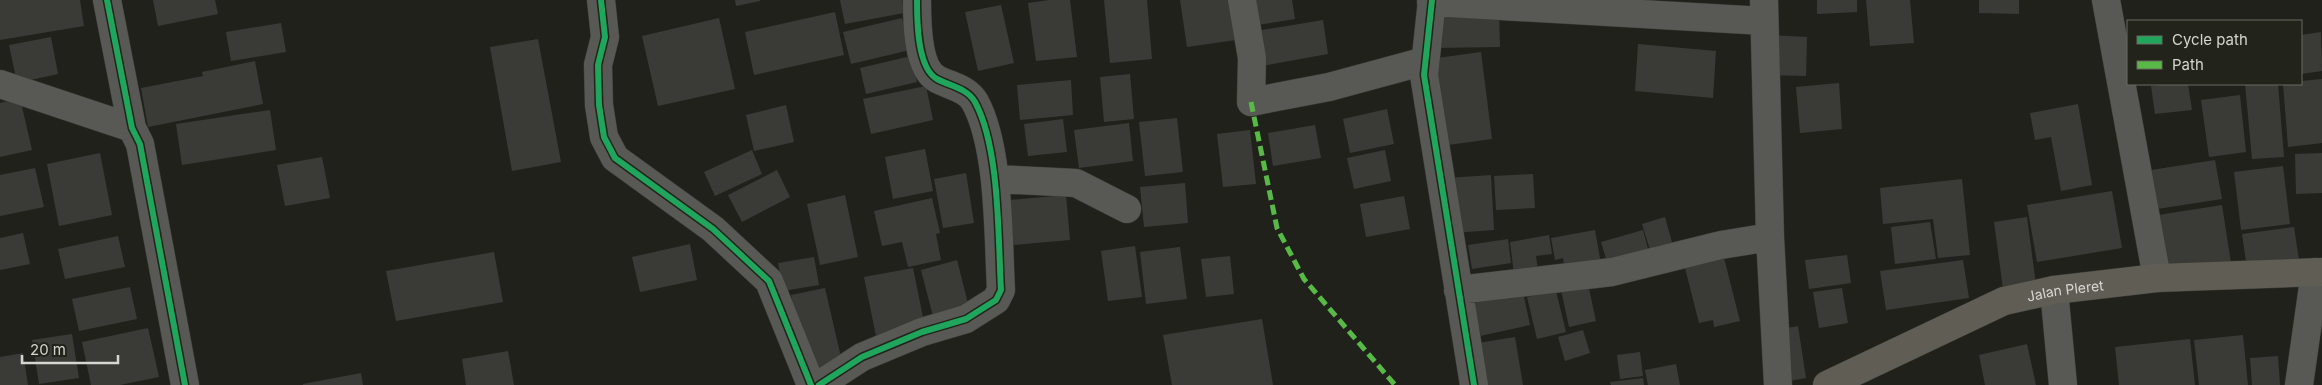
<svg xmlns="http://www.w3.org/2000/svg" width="2322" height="385" viewBox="0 0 2322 385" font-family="Inter,sans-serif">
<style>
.building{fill:#3a3a37}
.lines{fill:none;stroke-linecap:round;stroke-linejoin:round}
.minor-casing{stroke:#3b3b36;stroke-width:29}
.major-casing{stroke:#3b3b36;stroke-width:29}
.minor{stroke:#585854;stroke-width:28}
.major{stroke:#5f5d54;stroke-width:28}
.quiet{stroke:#58b947;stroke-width:5;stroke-dasharray:10 5;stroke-linecap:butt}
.cycleway-casing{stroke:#22231a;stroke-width:9}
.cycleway{stroke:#20a55d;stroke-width:6}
.labels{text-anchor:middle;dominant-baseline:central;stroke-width:4;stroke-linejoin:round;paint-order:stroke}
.street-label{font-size:14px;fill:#d6d6d0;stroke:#22231a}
</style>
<rect width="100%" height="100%" fill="#21211c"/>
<path class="building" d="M0,0H80L84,26L0,40Z
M153,0H215L218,14L158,26Z
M735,0H760V1L736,6Z
M840,0H902L904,13L845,24Z
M1049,0H1070L1077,57L1036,61L1028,3Z
M1104,0H1147L1152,59L1110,63Z
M1180,0H1230L1236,40L1187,47Z
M1246,0H1292L1295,19L1251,26Z
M1817,0H1857V12L1817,14Z
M1866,0H1910L1914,43L1870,46Z
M1979,0H2019V14L1979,13Z
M1001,5L1014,63L978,71L965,12Z
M1499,11L1500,47L1434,48V12Z
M835,12L844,55L754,75L745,32Z
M719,18L735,89L658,106L642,36Z
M902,18L910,50L851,64L843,32Z
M1323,20L1328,54L1262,66L1256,31Z
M281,23L286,52L231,61L226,32Z
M2321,32L2322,71L2301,74V35Z
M1770,35L1807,37L1806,76L1768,75Z
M51,37L58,74L17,83L9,45Z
M538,39L561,162L512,171L490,47Z
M1638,44L1716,51L1713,98L1635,91Z
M1481,52L1492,139L1441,146L1430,59Z
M911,56L917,82L866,94L860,68Z
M255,61L263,104L148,127L141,88L203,76L202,72Z
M1130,74L1134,119L1104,122L1100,77Z
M2322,79V143L2288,147L2283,84H2301V81Z
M1071,80L1073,115L1020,120L1017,85Z
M1839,83L1842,129L1800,133L1796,87Z
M2172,84H2188L2192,110L2155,114L2151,86Z
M2245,84H2278L2284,157L2252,159Z
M926,86L933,120L871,134L863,99Z
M2240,95L2246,152L2209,157L2201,100Z
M20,98L32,150L0,157V103Z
M2078,104L2092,185L2061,191L2051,137L2035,140L2030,113Z
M786,105L794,142L754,151L746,115Z
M1387,109L1394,144L1350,153L1343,119Z
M270,110L276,150L182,165L176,124Z
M1177,118L1183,172L1145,176L1139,122Z
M1063,119L1067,152L1028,156L1024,124Z
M1129,123L1133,161L1079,168L1074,130Z
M1315,125L1321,158L1273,166L1268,133Z
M1250,130L1256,184L1223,187L1217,134Z
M925,149L933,191L893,199L885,157Z
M752,150L762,174L715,196L704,172Z
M1385,150L1391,181L1354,189L1347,158Z
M100,153L112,215L59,226L47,164Z
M2322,153V193L2296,194L2295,154Z
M322,157L330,198L285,206L277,165Z
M2215,160L2222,199L2157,209L2151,170Z
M2283,166L2290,224L2241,230L2234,172Z
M35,168L44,207L0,216V175Z
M777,170L790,197L742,222L728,195Z
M966,173L974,223L943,228L934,179Z
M1533,174L1535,208L1496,210L1494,176Z
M1491,175L1494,230L1452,233L1447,178Z
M1962,179L1970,255L1938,258L1933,219L1883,224L1880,188Z
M1185,183L1188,223L1144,227L1140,187Z
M2112,191L2122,248L2037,262L2027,205Z
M845,195L858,257L820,265L807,204Z
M1066,195L1070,240L1013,245L1009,200Z
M1404,196L1410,229L1366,237L1360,204Z
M932,198L940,233L936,234L941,260L908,267L902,242L882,246L874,211Z
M2222,205L2231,263L2160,273L2152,216Z
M1665,217L1675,253L1653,260L1642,224Z
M2027,217L2037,292L2004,296L1994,222Z
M1930,222L1936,259L1895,264L1891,227Z
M2294,227L2299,260L2247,268L2242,234Z
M1595,230L1601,264L1565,271L1563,258L1555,260L1551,238Z
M1643,230L1651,260L1610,272L1601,242Z
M23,233L30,264L0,270V238Z
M1549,235L1552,254L1536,256L1538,271L1514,274L1510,242Z
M118,236L125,267L65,279L58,249Z
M1508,239L1511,263L1472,269L1468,245Z
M690,244L697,280L640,292L632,257Z
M1135,246L1142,297L1108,301L1101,251Z
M1721,246L1740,321L1714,327L1713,320L1699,323L1682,256Z
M1180,247L1187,299L1146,304L1140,252Z
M494,252L503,302L396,321L386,271Z
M1847,255L1851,283L1809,289L1805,260Z
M1230,256L1234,294L1206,297L1201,259Z
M814,257L819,285L783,291L778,263Z
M957,260L971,315L935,324L921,270Z
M1963,260L1969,298L1886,310L1880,271Z
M913,268L925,327L876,336L864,277Z
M1588,284L1596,321L1569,327L1561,290Z
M130,287L137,319L79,331L72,299Z
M825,288L843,366L809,374L791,295Z
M1842,288L1848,323L1819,328L1813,292Z
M1556,291L1566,332L1537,339L1527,297Z
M1523,292L1530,325L1480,336L1473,303Z
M1262,319L1273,385H1172L1163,335Z
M1798,326L1806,378L1784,382L1776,330Z
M148,328L159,377L120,385H91L82,342Z
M1583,330L1590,353L1565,361L1558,337Z
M72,334L79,378L39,384L32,340Z
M2243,335L2248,385H2199L2194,340Z
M1515,337L1523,385H1479L1472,344Z
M2190,339L2195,385H2119L2115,347Z
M2027,344L2036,385H1985L1979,355Z
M508,351L514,385H466L462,359Z
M1640,352L1643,376L1620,379L1617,355Z
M23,353L28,385H0V357Z
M2278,356L2280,385H2252L2250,358Z
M1676,364L1680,385H1648L1645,370Z
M361,373L363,385H303V384Z
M1643,378L1644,385H1611L1610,382Z"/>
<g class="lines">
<defs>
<path id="minor" d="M107,0L132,128L140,144L185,385
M601,0L605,37L598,65L599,105L604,137L615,158L713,229L769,281L811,385
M1242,0L1252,58L1251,102L1329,87L1425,61
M1432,0L1424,75L1474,385
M1764,0L1770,237L1778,385
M2106,0L2157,278
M1431,2L1764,21
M0,84L132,128
M995,179L1076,183L1127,209
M1458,290L1612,272L1721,245L1770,237
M2054,290L2063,385
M819,385L862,357L922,332L966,319L996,300L1001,290C998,238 1000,148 975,102C967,88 950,86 937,79C917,68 917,20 917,0
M2299,385L2315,272"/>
<g id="major">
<path id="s1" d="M1827,385L2004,301L2054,290L2157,278L2322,272"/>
</g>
</defs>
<use href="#minor" class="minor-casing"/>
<use href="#major" class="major-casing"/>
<use href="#minor" class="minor"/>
<use href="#major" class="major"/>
<path class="quiet" d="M1251,102L1277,228L1304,279L1395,385"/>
<defs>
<path id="cycleway" d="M107,0L132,128L140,144L185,385
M601,0L605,37L598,65L599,105L604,137L615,158L713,229L769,281L811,385
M1432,0L1424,75L1474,385
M819,385L862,357L922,332L966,319L996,300L1001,290C998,238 1000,148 975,102C967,88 950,86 937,79C917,68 917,20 917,0"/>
</defs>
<use href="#cycleway" class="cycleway-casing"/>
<use href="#cycleway" class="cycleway"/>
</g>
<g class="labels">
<g class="street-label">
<text stroke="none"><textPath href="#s1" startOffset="258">Jalan Pleret</textPath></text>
</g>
</g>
<rect x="2127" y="20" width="175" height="65" fill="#22231a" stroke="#6a6b63"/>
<rect x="2137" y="36" width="25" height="8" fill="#20a55d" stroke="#6a6b63"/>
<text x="2172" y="45" font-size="15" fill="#d6d6d0">Cycle path</text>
<rect x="2137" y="61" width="25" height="8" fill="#58b947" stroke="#6a6b63"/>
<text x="2172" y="70" font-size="15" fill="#d6d6d0">Path</text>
<path d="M22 355v8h96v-8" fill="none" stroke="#d6d6d0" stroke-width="2.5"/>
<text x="30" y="355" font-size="15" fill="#d6d6d0" stroke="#22231a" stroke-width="4" paint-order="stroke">20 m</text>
</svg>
